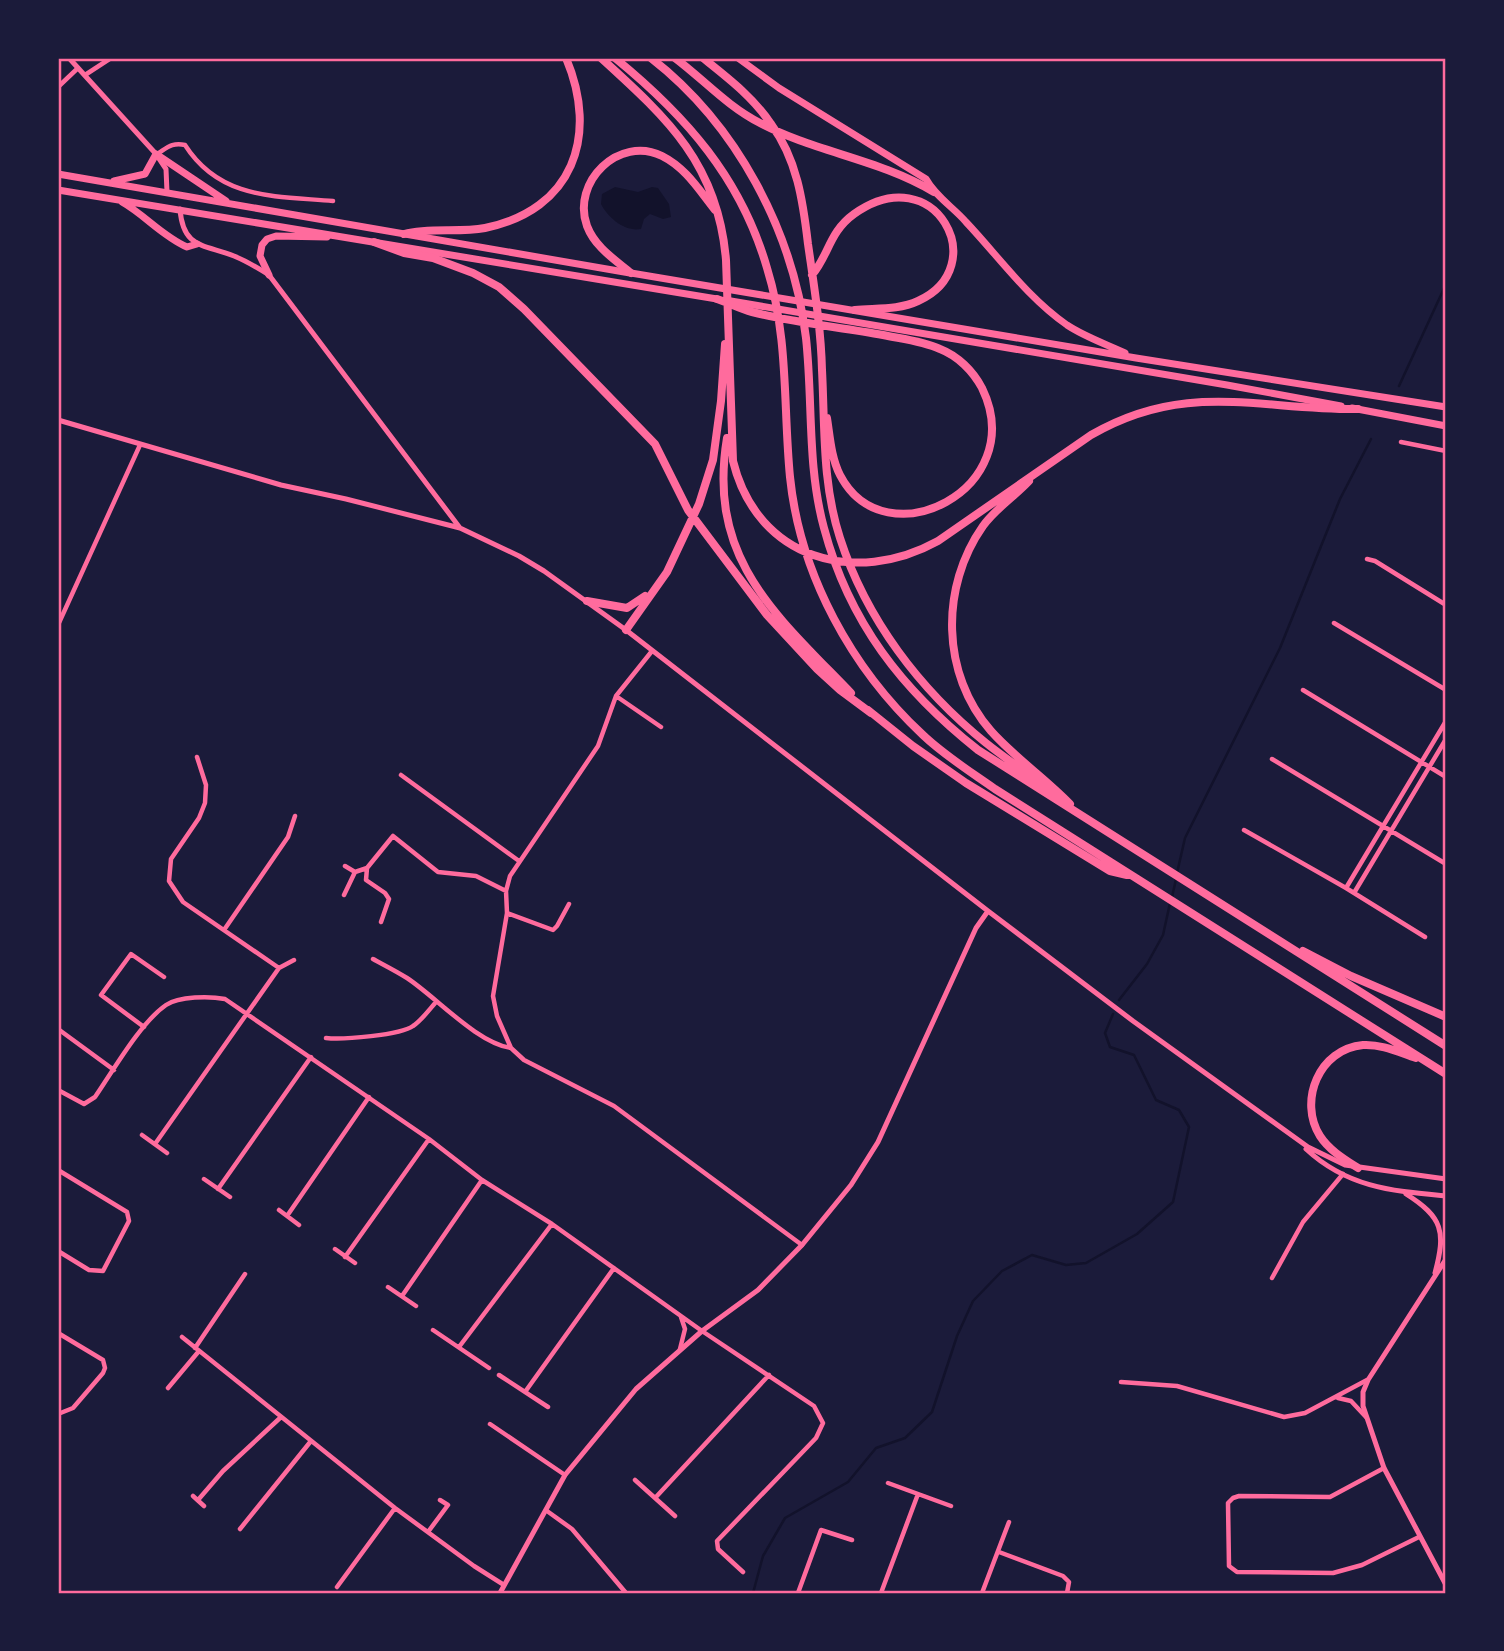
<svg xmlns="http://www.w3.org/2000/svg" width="1504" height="1651" viewBox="0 0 1504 1651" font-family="Rubik,sans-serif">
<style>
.water{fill:#12122b}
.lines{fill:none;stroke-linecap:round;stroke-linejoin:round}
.stream{stroke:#12122b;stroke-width:2.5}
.minor{stroke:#ff6b9d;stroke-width:4.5}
.tertiary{stroke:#ff6b9d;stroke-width:5}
.primary{stroke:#ff6b9d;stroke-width:7}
.trunk{stroke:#ff6b9d;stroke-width:7}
.motorway{stroke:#ff6b9d;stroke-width:8}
.neatline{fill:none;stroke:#ff6b9d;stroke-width:2.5}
</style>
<rect width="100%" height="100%" fill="#1b1b3a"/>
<path class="water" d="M615,187L638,192L652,187L658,188L669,204L671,217L663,219L650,214L644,219L641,229C625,232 608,218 601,204L602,194Z"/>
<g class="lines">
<path class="stream" d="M1399,386L1446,284
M1177,873L1185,838L1280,648L1340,499L1371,439
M1172,897L1176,879
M1119,1000L1147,964L1163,935L1170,903
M753,1593L763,1556L785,1518L848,1482L876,1448L905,1438L932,1412L957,1336L973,1301L1002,1271L1032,1255L1066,1265L1086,1263L1137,1234L1173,1202L1189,1127L1179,1110L1156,1100L1134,1055L1110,1047L1105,1033L1113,1014"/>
<path class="minor" d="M85,75L111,58
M58,87L78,68
M157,154C167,148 172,142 185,145C220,200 276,196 333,201
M1401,442L1446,451
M1367,559L1375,561L1446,605
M1334,623L1446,690
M58,625L140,445
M652,651L616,696L598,746L510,876L506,891L507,913L493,996L497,1016L511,1048L524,1060L614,1106L802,1245
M1303,690L1446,777
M616,696L661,727
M197,757L206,785L205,803L199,818L171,859L169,881L183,902L279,968
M1272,759L1446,864
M401,775L519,861
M1244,830L1346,888L1425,937
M345,866L355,872
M367,868L366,880L385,893L389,899L381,922
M1346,888L1446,721
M1354,893L1446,739
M344,895L355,872L367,868L393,836L438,872L476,876L506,891
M507,913L553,930L557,926L569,904
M224,930L288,837L295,816
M373,959C384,965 396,971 407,978C436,997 477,1043 511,1048
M144,1027L101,995L131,954L164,977
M58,1029L114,1070
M326,1038C342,1040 401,1035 413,1026C421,1021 429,1010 436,1002
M58,1090L84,1104L95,1097C113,1071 140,1023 166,1005C179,996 210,996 225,999L429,1139L482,1180L552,1224L702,1331L814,1406L823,1423L816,1438L717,1541L718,1549L743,1572
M142,1135L167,1153
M155,1144L279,968L294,960
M58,1170L127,1212L129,1221L103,1271L89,1270L58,1251
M204,1179L230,1197
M218,1189L311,1057
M279,1210L299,1225
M287,1216L369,1097
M335,1249L355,1263
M345,1257L429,1139
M1272,1278L1303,1222L1343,1174
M388,1287L416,1306
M402,1296L482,1180
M433,1330L489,1368
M58,1333L103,1360L105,1368L103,1373L73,1408L58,1414
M182,1337L395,1508L474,1566L504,1585
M459,1347L552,1224
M195,1348L245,1274
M680,1349L685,1329L681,1317
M499,1375L548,1407
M1121,1382L1177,1386L1284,1417L1305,1413L1367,1380
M168,1388L199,1351
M525,1392L614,1268
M1338,1398L1351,1401L1366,1417
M490,1424L565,1475
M1384,1468L1330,1497L1239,1496L1233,1498L1228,1503L1229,1566L1237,1572L1333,1573L1362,1565L1419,1537
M635,1480L675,1516
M888,1483L951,1506
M193,1496L204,1506
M656,1497L769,1375
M198,1500L223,1471L280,1418
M547,1511L572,1529L626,1593
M240,1529L311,1441
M428,1532L448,1505L440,1500
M999,1552L1063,1576L1069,1582L1067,1593
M337,1587L395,1508
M798,1593L821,1530L852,1540
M881,1593L918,1494
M982,1593L1009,1522"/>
<path class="tertiary" d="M69,58L156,154L166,169L167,192
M180,209C183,249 204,244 234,256C246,261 258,268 269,275L460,528
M58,420L281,485L346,499L460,528L519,556L544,571L626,630L988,911L1133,1021L1308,1147L1345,1165L1446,1179
M1306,1149C1348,1188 1393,1191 1446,1196
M1406,1194C1443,1217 1446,1232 1435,1273
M1446,1259L1368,1380L1363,1392V1406L1384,1468L1446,1585
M500,1593L565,1475L636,1389L702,1331L758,1290L802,1245L851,1185L878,1142L976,928L988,911"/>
<path class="primary" d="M738,58L779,88L926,179C936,197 953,207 966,222C999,257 1027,297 1067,325C1085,337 1106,344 1125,353
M631,273L1136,358L1446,407
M725,300L1227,385L1341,406
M1352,408L1446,426"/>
<path class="trunk" d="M58,174L630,273
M114,181L145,174L156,154L226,201
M58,190L717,299
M122,202C145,215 162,236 187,247L197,244
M269,275L260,256L262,245L267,239L276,236L327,237"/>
<path class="motorway" d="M601,58C668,119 718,164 726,260L733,461C757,559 855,587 938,541L1091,435C1186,380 1258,410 1358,409
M615,58C686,116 741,178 767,268C789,339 783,405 790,477C800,575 852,669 923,735C945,756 971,772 995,789L1446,1074
M651,58C737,125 793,231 806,338C813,402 807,466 824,528C849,622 902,690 978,750L1446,1046
M675,58C703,79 728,107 760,123C814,152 879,159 934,192
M703,58C728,78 753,97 771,124C797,159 803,201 808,244C814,286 821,328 822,370C825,427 822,483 840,538C866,619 920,690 986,743C1006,759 1029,774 1049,790
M404,234C431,227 458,233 485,228C573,210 599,136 566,58
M374,242L404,253L433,258L473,273L499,287L524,309L655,444L688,510L767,615L817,669L840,690L871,713
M631,273C614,259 595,247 587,226C571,182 619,135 662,156C686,168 699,190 715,210
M812,275C829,255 829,232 854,214C935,156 994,267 918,301C899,310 876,308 855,310
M717,299C729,303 740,309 752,312C795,323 840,327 883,335C902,339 922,341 940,349C958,356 973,371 982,388C1031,489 885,562 840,475C831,457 830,437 827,418
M727,438C707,559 775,614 851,693
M1029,481C1014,497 995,509 983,526C940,587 941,674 991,731C1014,757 1045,778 1070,804
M587,601L627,608L645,596
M626,630L667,572L699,504L713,460L721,401L725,344
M868,710L913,746L966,783L1110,871L1127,875
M1303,951L1351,976L1446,1017
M1358,1168C1344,1159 1329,1150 1320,1136C1298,1101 1319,1049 1363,1045C1382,1044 1398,1052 1416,1058"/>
</g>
<rect width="1504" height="1651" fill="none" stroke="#1b1b3a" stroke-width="119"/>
<rect x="60" y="60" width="1384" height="1532" class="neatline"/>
</svg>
